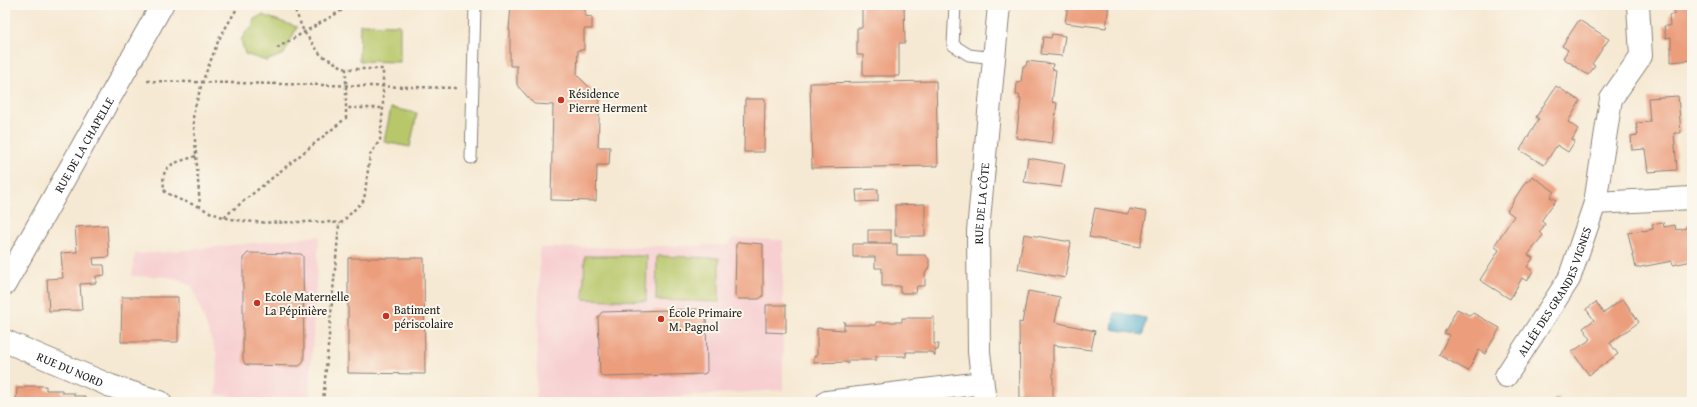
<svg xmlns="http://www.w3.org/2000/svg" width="1697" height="407" viewBox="0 0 1697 407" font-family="'Gentium Book Plus',serif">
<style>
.built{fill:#f7cfd1}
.green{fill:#b8c76a;stroke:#6a7243}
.water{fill:#4faacd;stroke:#366374}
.building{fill:#ec9d7c}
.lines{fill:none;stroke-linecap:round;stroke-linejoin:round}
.service-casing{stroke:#898278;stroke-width:13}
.minor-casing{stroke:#898278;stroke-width:24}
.path{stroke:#898278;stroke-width:2.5;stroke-dasharray:3 3;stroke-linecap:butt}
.service{stroke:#fff;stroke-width:11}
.minor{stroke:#fff;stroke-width:22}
.poi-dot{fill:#c8321e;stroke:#fbf7ec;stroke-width:1.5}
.labels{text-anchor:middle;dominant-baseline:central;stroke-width:4;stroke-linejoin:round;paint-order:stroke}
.poi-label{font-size:12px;fill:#1c1c1c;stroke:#fbf7ec;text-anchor:start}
.street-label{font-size:12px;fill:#1c1c1c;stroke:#fbf7ec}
</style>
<rect width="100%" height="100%" fill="#fbf7ec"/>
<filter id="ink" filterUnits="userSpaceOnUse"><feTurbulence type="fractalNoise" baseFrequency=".025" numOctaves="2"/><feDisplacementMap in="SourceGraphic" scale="8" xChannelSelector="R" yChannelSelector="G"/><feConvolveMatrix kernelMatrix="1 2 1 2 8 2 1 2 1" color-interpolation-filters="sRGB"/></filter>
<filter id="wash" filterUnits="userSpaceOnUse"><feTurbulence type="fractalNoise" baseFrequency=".012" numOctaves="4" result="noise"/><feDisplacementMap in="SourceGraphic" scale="16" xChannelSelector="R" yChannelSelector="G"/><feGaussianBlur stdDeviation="0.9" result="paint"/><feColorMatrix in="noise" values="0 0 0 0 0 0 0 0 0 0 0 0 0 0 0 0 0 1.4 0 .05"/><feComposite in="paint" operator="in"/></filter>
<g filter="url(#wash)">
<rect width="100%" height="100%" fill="#f6e9d3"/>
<path class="built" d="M319,236L309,402H270L216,394L217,355L192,286L169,277L132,276L135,254L167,252Z
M733,238L783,240V390L574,402H536L540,248L728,245Z"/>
<path class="green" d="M262,15L297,27L284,54L266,61L245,54L241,40L248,29H252L254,19Z
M360,24L400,25V62L359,61Z
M391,108L417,113L410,147L384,142Z
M585,256H647L646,301L583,299Z
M657,256L719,258V302L656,300Z"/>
<path class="water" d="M1115,312L1146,318L1143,335L1112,329Z"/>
<g id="blocks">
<path class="building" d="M511,5H585V16L592,17V29H584V50H578L577,75L594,92H600L598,147H610L609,165H597L596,201L551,200L553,105L534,104L517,85V66H510V30H509Z
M862,5H904L905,43H899V76H863V55H857V28H862Z
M1068,5H1109L1106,28L1065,23Z
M1674,5H1692V60L1671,62V37L1666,38L1664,26H1670L1669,15L1675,14Z
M1579,20L1609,39L1592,64L1595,66L1588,75L1563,58L1568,50L1562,46Z
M1052,34L1065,36L1062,56L1041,54L1043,37L1051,38Z
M1027,61L1053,64L1052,69L1056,70L1052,102L1057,103L1052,143L1016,138L1021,99H1019L1020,95H1016L1017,82L1021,83L1023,66H1026Z
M936,81L938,166L812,168L810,83Z
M1556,86L1580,101L1568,122L1578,129L1572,140L1575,141L1568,152L1557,145L1544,165L1520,150L1539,119L1536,117Z
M1678,96L1681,133H1674L1677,170L1648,172L1645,149L1632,150L1631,136L1638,135L1636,123L1650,122L1648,98Z
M745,99H765L764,152H744Z
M1028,158L1065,164L1061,187L1024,182Z
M1532,176L1554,191L1550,197L1556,200L1541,221L1545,224L1540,232L1543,235L1528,255L1533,258L1527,267L1533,271L1527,281L1522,278L1510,299L1480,280L1499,250L1494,246L1514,216L1507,211L1526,181L1528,182Z
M878,189V201L857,202L856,190Z
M925,204V236H895V205Z
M1095,208L1128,214L1130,209L1147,212L1140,247L1089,237Z
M1663,222L1664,227L1675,225L1676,230L1686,228V226L1692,224V261L1673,265L1672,261L1636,268L1628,233L1642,230L1643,231L1653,229L1652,224Z
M107,225L109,257L93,258L94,265H104L105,275L96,276V283L80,284L82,310L49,311L47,279L63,278L61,253L77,252L75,227Z
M868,230H891V243H868Z
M1024,234L1071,242L1065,278L1018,269Z
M739,242L763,244V296L759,299H739L735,296L736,245Z
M853,244H897V255H925L929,259V267L925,274V286H917L916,293H900V286H882V268H875V257H853Z
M248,253L301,254L303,256L304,359L302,364L299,366L248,365L245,364L243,359V258Z
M348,258H424L425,374L348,373Z
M1028,291L1060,297L1055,322L1095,331L1091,350L1053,345V399H1061V402H1036L1037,399H1020L1019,322L1022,323Z
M122,297H178V342H121Z
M1623,299L1639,322L1610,343L1618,354L1589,375L1572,352L1591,339L1583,328L1594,320L1586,309L1596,302L1604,313Z
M766,305H786V333L766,332Z
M702,309L706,313L707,371L706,373L703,374L604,377L600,374L598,317L602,312Z
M1457,309L1469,315L1473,313L1500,328L1485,354L1479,350L1468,371L1439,355L1449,335L1444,333Z
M932,317H934V344H939L938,350H935V356L933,352H906V357H904V356H876V361L874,360H848V364L846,362L814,363V356H817V328L844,330V321L845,325H876V322H902V318H932Z
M25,386H46V390H62V393H74V396H85V402L16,401L17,388H25Z
M1469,397L1473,402H1462Z
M1558,397L1562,402H1551Z"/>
</g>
</g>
<g filter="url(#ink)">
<use href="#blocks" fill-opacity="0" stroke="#898278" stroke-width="1"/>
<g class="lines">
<defs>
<path id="service" d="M955,5L953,45L969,55L994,58
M471,158L475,5"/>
<g id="minor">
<path d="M1595,203L1692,198"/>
<path id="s1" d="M5,284L162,5"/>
<path id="s2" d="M5,341L111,386L160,402"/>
<path id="s3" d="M1506,376L1569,279L1595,203L1611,99L1641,56L1638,5"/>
<path d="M827,402L982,383"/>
<path id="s4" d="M985,402L979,352L978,231L999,5"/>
</g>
</defs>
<use href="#service" class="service-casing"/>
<use href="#minor" class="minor-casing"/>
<path class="path" d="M239,5L219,39L202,83L193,114L200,207C242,232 294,218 340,223
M293,5L304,32L321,55L346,69
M277,48L351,5
M147,81L456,88
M196,156C174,164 158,163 165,192L178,199L200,207
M224,217L346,118V108
M323,402L339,225L364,200L370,155L380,140L383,108V69H346V108H383"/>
<use href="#service" class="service"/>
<use href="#minor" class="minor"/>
</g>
</g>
<g class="poi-dot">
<circle cx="561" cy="100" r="4"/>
<circle cx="257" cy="303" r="4"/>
<circle cx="386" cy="316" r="4"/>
<circle cx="661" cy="319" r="4"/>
</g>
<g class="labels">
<g class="poi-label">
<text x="569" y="93">Résidence<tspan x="569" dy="14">Pierre Herment</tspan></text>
<text x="265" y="296">Ecole Maternelle<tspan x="265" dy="14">La Pépinière</tspan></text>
<text x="394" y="309">Batiment<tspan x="394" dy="14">périscolaire</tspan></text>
<text x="669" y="312">École Primaire<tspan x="669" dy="14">M. Pagnol</tspan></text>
</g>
<g class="street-label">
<text stroke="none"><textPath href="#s1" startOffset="160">RUE DE LA CHAPELLE</textPath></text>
<text stroke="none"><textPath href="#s4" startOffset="199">RUE DE LA CÔTE</textPath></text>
<text stroke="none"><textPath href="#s3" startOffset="98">ALLÉE DES GRANDES VIGNES</textPath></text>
<text stroke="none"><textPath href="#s2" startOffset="71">RUE DU NORD</textPath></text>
</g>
</g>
<rect width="1697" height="407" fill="none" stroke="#fbf7ec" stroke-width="20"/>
</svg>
